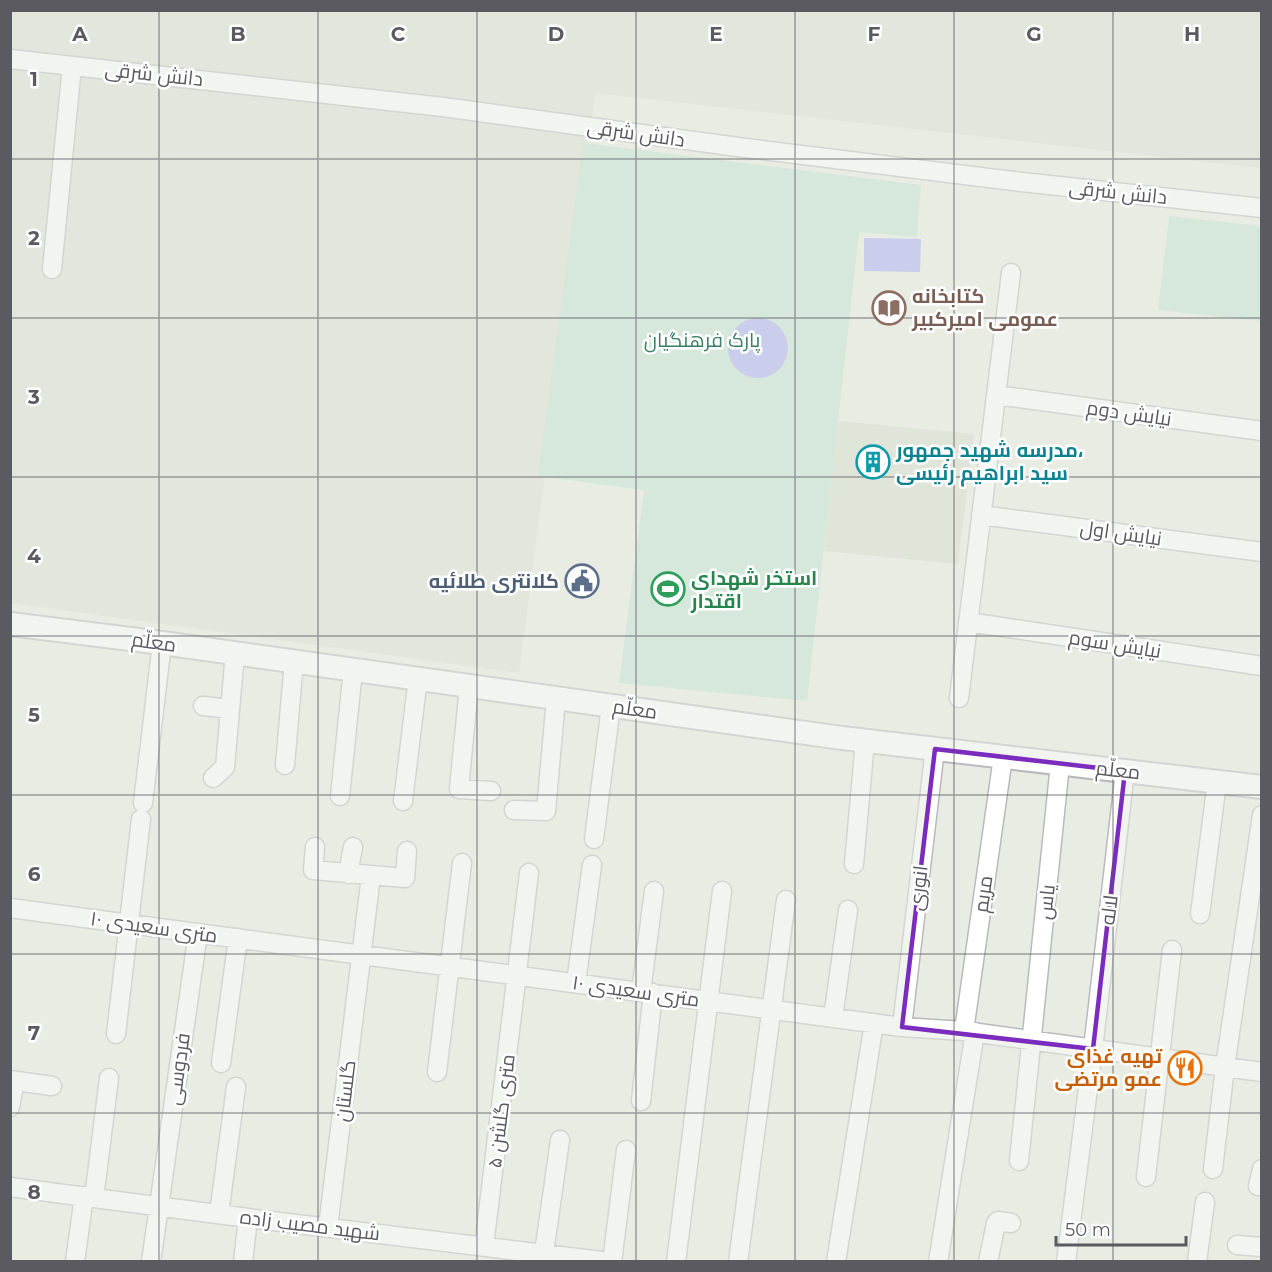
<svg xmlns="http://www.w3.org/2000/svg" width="1272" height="1272" viewBox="0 0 1272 1272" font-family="Montserrat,Cairo,sans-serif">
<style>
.industrial{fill:#dbddd6}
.education{fill:#d7dbd0}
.green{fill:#c0e1d3}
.water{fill:#a6a6f7}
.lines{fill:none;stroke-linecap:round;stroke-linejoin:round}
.minor-casing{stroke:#bab9bf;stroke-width:21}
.tertiary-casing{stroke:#bab9bf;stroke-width:26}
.minor{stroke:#fff;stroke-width:18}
.tertiary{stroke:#fff;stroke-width:22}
.marked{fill:none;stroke:#7b2cbf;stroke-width:4.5;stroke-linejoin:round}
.grid{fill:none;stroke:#5b5a61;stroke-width:1.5;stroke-opacity:0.55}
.labels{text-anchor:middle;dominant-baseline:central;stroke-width:5;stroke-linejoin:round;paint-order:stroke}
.street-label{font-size:20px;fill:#5b5a61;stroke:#fff}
.education-label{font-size:20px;font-weight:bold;fill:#785e54;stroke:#fff;text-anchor:start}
.park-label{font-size:20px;fill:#3b7f64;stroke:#fff}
.culture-label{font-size:20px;font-weight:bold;fill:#0d838f;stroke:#fff;text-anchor:start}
.leisure-label{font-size:20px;font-weight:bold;fill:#27864d;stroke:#fff;text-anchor:start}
.service-label{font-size:20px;font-weight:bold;fill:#4e5e75;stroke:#fff;text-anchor:end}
.food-label{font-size:20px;font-weight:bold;fill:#c56008;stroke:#fff;text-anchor:end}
.grid-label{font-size:20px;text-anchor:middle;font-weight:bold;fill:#5b5a61;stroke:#fff;stroke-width:5;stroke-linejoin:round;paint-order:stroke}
</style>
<rect width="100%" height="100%" fill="#e8ece2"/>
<path class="industrial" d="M11,11H1261V168L595,93L519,673L11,603Z"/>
<path class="education" d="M838,421L974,434L958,564L824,551Z"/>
<path class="green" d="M583,143L921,185L917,237L859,232L807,701L619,683L644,490L538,476Z
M1169,216L1261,226V321L1158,310Z"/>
<path class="water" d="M864,238L921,239L920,272L864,271Z
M728 348a30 30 0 1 1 60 0a30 30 0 1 1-60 0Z"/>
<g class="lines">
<defs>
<path id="minor" d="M10,59L443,107L738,147L1013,181L1262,208
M52,269L72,66
M996,395L1262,431
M981,515L1262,552
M968,622L1262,666
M469,686L459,789L491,791
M959,698L1011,273
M203,706L230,709
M285,765L294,661
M213,778L225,767L235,653
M340,796L353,670
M403,801L418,678
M143,803L162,643
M514,810L546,811L556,698
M594,839L611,706
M315,847L313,870L405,878L407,851
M854,864L865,741
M348,874L353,847
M10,908L902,1027L964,1031L1262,1072
M1200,914L1217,782
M576,983L592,865
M641,992L654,891
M833,1018L848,910
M902,1027L935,749
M964,1031L1003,757
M116,1034L141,819
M221,1063L238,938
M437,1072L462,863
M10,1080L52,1086
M641,1101L653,993
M10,1107L15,1081
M1019,1161L1060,764
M1213,1169L1225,1067L1262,815
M1146,1177L1172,950
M1258,1186L1262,1169
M10,1187L248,1218L610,1262
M94,1198L109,1078
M219,1214L236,1087
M328,1227L371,876
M1237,1245L1262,1247
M484,1246L529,873
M544,1253L560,1140
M75,1262L84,1196
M151,1262L198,933
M243,1262L248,1218
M612,1262L626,1150
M676,1262L722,891
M738,1262L786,900
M836,1262L874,1023
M938,1262L975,1032
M988,1262L996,1223L998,1221L1011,1223
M1066,1262L1093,1049L1125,771
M1197,1262L1205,1202"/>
<path id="tertiary" d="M10,624L162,643L842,738L1262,787"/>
</defs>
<use href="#minor" class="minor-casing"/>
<use href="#tertiary" class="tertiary-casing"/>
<use href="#minor" class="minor"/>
<use href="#tertiary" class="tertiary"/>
</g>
<path d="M0 0H1272V1272H0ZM935,749L1125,771L1093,1049L902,1027Z" fill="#e8ece2" fill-opacity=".55" fill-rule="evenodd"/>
<path class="marked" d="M935,749L1125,771L1093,1049L902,1027Z"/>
<path class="grid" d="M159,10V1262M318,10V1262M477,10V1262M636,10V1262M795,10V1262M954,10V1262M1113,10V1262M10,159H1262M10,318H1262M10,477H1262M10,636H1262M10,795H1262M10,954H1262M10,1113H1262"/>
<defs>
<symbol id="library-ring" viewBox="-11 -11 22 22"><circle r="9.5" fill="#fff" stroke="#8d6e63" stroke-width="1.5"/><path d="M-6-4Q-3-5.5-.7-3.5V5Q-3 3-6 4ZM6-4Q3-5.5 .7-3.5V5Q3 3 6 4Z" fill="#8d6e63"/></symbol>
<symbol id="building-ring" viewBox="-11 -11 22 22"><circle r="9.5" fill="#fff" stroke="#0f9aa8" stroke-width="1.5"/><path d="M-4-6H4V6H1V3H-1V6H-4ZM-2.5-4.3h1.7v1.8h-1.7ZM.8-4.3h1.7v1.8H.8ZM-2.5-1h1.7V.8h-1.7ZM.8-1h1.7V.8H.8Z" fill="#0f9aa8"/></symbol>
<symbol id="civic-ring" viewBox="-11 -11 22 22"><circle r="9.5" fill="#fff" stroke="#5c6f8a" stroke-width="1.5"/><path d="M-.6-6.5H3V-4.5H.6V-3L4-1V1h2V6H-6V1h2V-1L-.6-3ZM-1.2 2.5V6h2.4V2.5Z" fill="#5c6f8a"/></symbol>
<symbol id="stadium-ring" viewBox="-11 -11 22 22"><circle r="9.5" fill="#fff" stroke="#2e9e5b" stroke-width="1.5"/><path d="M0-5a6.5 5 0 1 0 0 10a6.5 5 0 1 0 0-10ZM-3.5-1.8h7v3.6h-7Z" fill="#2e9e5b"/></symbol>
<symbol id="restaurant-ring" viewBox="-11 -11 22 22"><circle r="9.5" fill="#fff" stroke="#e8710a" stroke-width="1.5"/><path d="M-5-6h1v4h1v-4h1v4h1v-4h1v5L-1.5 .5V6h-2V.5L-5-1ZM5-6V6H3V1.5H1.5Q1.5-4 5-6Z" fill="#e8710a"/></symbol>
</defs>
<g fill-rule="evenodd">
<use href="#library-ring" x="870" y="289" width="38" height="38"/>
<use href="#building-ring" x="854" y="443" width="38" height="38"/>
<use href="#civic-ring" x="563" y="562" width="38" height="38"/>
<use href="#stadium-ring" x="649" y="570" width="38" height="38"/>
<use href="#restaurant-ring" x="1166" y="1049" width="38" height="38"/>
</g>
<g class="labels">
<g class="street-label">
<text transform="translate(154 74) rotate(6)">دانش شرقی</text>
<text transform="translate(636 133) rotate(8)">دانش شرقی</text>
<text transform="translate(1118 192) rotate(6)">دانش شرقی</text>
<text transform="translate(1129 413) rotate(8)">نیایش دوم</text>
<text transform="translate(1121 533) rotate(8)">نیایش اول</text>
<text transform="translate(154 642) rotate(8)">معلّم</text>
<text transform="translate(1115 644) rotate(9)">نیایش سوم</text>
<text transform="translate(635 709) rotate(8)">معلّم</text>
<text transform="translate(1118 770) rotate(6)">معلّم</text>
<text transform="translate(918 888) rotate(-83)">انوری</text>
<text transform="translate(983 894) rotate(-82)">مریم</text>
<text transform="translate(1046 902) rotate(-84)">یاس</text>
<text transform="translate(1109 910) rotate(-83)">لاله</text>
<text transform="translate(154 927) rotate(8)">۱۰ متری سعیدی</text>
<text transform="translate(636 991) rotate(8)">۱۰ متری سعیدی</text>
<text transform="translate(178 1069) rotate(-82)">فردوسی</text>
<text transform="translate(345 1091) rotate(-83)">گلستان</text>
<text transform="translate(501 1111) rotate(-83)">۵ متری گلشن</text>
<text transform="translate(310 1225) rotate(7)">شهید مصیب زاده</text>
</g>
<g class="education-label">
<text x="912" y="296">کتابخانه<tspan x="912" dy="23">عمومی امیرکبیر</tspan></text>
</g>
<g class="park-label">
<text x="702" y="340">پارک فرهنگیان</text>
</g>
<g class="culture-label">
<text x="896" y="450">مدرسه شهید جمهور،<tspan x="896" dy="23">سید ابراهیم رئیسی</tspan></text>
</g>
<g class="leisure-label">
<text x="691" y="578">استخر شهدای<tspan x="691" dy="23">اقتدار</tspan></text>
</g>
<g class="service-label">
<text x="559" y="581">کلانتری طلائیه</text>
</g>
<g class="food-label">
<text x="1162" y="1056">تهیه غذای<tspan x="1162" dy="23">عمو مرتضی</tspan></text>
</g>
</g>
<g class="grid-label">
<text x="80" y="41">A</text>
<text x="238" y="41">B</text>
<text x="398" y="41">C</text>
<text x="556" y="41">D</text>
<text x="716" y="41">E</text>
<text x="874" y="41">F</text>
<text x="1034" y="41">G</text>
<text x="1192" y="41">H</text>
<text x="34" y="86">1</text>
<text x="34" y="245">2</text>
<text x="34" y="404">3</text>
<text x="34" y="563">4</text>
<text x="34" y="722">5</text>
<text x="34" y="881">6</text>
<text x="34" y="1040">7</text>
<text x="34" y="1199">8</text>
</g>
<rect width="1272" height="1272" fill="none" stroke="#5b5a61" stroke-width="24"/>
<path d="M1056 1236v9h130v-9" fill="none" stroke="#5b5a61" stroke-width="3"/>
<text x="1065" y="1236" font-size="18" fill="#5b5a61" stroke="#ffffff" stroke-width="4.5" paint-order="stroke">50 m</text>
</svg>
